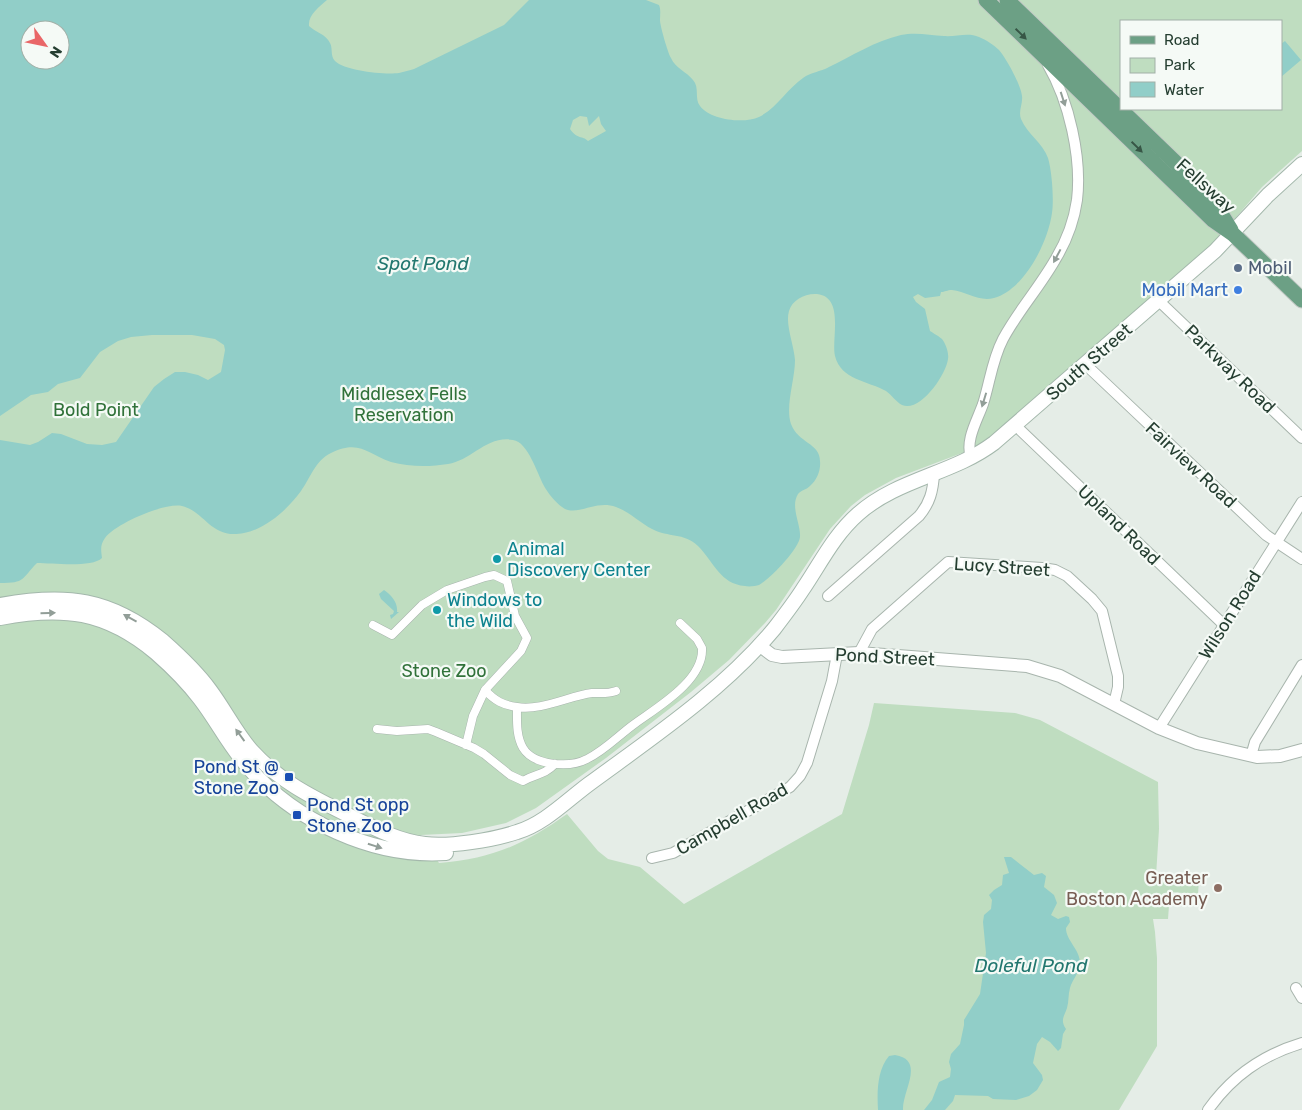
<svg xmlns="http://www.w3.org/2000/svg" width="1302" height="1110" viewBox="0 0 1302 1110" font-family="Rubik,sans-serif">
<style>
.green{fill:#bfddc0;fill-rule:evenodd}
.water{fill:#91cec8;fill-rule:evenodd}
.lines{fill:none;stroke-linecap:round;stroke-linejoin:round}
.pedestrian-casing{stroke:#a8b5ad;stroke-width:9}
.minor-casing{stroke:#a8b5ad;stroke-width:12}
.tertiary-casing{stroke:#a8b5ad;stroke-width:14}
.secondary-casing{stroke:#a4b8ac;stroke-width:16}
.primary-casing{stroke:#c2c9c5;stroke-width:17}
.pedestrian{stroke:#fff;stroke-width:8}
.minor{stroke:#fff;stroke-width:10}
.tertiary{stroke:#fff;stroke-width:12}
.secondary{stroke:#fff;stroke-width:14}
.primary{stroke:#6ca085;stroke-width:15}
.oneway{fill:#375646}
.oneway2{fill:#929e98}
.service-dot{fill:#5c6f8a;stroke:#f5faf6;stroke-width:2}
.shop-dot{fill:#3f7fe0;stroke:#f5faf6;stroke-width:2}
.culture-dot{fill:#0f9aa8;stroke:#f5faf6;stroke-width:2}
.transit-dot{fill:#1a4fb4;stroke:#f5faf6;stroke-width:2}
.education-dot{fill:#8d6e63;stroke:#f5faf6;stroke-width:2}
.labels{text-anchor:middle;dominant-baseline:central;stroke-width:4.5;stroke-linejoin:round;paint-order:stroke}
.street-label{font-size:18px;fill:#253e31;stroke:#f5faf6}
.service-label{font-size:18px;fill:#4e5e75;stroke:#f5faf6;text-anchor:start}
.shop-label{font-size:18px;fill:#366cbe;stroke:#f5faf6;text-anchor:end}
.park-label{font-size:18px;fill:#31723a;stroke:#f5faf6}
.culture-label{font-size:18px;fill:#0d838f;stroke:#f5faf6;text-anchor:start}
.transit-label{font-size:18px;fill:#164399;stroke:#f5faf6;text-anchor:end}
.education-label{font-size:18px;fill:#785e54;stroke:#f5faf6;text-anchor:end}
.water-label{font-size:19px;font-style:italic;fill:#22776f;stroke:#f5faf6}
</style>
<rect width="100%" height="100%" fill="#e5ede7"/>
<path class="green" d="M0,0H1302V151L1262,187L1214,243L987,440L970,450L896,478L865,495L851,506L830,529L776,610L765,623L729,660L691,692L606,758L536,808L506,823L462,833L421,835L439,863C492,859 525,844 567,814L598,851L608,859L640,867L684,904L842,814L869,725L874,703L1015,713L1040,720L1158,782L1159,829L1156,876L1199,880L1198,894L1170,892L1168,919H1153L1155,932L1157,958V1046L1119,1110H0ZM1121,21H1281V109H1121ZM30,30H60V60H30Z"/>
<path class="water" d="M0,0H327C319,7 308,15 309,26C315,32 326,34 330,43C333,48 330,56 335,61C345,71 385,75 399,73C404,72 410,70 414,69L504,25L529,0H646L659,5C661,10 660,14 660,20C660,26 668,53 671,58C675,68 687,72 693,80C700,88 694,98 700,106C710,120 744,124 759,117C777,108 787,89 803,78C811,72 820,72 829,67C852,56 875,41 901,35C915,32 930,35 944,36C956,37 968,32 979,37C986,40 994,45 999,50C1006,58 1021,85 1022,96C1023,104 1018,111 1021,119C1027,134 1043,143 1048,158C1052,171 1054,200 1052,213C1048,242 1025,289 994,298C979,302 967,292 952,290C947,290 945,292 941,292L940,296L925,298L918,294L913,297L916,302L925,309L930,331C933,333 940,337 942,339C946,344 949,353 948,359C946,375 920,413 902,405C896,402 892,395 886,391C868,381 841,380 835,356C831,339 845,297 817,294C805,293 792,300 789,311C785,324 794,345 795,360C795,380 785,406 791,424C798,443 820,443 820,461C821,470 817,480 810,486C806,490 801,490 798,494C790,507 801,524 800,537C799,549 770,579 759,585C756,586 749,587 745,586C720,584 714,562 698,546C683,532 669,538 652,529C640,523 630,512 616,507C595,499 576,518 562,507C555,502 548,493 544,486C537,473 528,442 513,440C487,435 471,461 448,464C430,467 409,467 391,462C367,454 360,439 331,453C315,461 311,477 301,491C288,509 266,529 244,533C211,540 206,512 182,506C165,502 115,524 105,538C100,545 101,550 102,558C92,568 52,563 37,563C21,579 26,583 0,583V440L30,445L38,442L52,433L61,434L87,444L102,445L116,442L154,387L164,379L175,372H185L198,375L208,380L221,372L225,350L224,345L215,339L192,335H152L131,337L118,341L100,352L80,378L58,384L48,392L31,395L0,416ZM30,30H60V60H30ZM580,116L587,117L589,126L599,116L601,124L606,131L588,141C582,135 578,140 570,129L573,120Z
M1285,41L1301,60L1281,77V44Z
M384,590C391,595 398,602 397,612H399L391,619L390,615L393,614L394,611L381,599L379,594Z
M1004,857H1011L1034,875L1042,873L1046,876L1044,887L1054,895L1057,903L1051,915L1058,919L1066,916L1069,917L1070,922L1066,928C1066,941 1080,949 1080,963C1080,972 1072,980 1070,988C1068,995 1069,1001 1067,1008C1064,1017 1060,1020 1066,1029L1063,1034L1061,1048L1058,1051L1050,1042L1042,1037L1037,1044L1033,1063L1042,1075L1043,1080L1037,1090L1029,1096L1016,1100L993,1099L988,1096L955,1095L953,1101L945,1110H924L932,1100L939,1082L950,1077L951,1069L949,1062L951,1054L960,1044L964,1025V1020L980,994L986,953L983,922L984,915L991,909L992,900L989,895L994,890L1002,885L1003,875L1009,873Z
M895,1055C926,1060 902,1091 903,1110H878C877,1092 877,1070 889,1056Z"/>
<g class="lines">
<defs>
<path id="pedestrian" d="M373,625L392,635L422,605L447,590L485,577L494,575L507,581L515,616L527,638L521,651L485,690C495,701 503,705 517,707C517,721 516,736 523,748C534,766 570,768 587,759C604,751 618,736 633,725C656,708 704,681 702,648L697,639L680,623
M517,707C541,711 569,696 592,693C601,693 608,694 616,691
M377,729L397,731L428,729L436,732L474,748L484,754L510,775L523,781C537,773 543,776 555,764
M466,745L473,716L485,690"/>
<path id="minor" d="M1159,301L1302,438
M1085,364L1266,535L1302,559
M1015,425L1224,625
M971,458C965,440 977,421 983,404C990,382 992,360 1003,339C1018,311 1039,288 1055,260C1066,242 1074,221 1077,200C1082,158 1069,101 1048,65
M828,596L919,516C930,503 933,491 934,474
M859,653L872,629L948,562L1042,568L1055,570L1067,576L1092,599L1102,611L1118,676V687L1114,704
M1159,728L1302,502
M1251,756L1255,742L1302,665
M652,858L673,853L790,787L800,776L807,763L832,681L837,654
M1296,988L1302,998
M1208,1110C1232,1076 1262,1055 1302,1043"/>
<path id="tertiary" d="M759,645L772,655L782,657L859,653L1027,666L1060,676L1159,728L1197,743L1257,757L1280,756L1302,750"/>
<path id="secondary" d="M0,605C66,593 110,598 163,641C180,656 197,672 210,690C225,710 236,733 252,751C280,782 314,798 350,816C374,828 398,841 425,844C450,847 493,840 517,832C544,824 566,801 589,784C653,737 722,691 774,629C784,616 794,603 803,589C820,564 834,535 858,514C897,479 953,474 994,443L1215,251L1268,195L1302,164
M0,618C63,606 106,611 156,653C172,667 187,682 200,699C217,721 229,746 248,767C295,821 373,858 446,853"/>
<path id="primary" d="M986,0L1213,220L1233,234L1302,300
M1007,0L1176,163L1218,209L1231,230"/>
</defs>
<use href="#pedestrian" class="pedestrian-casing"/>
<use href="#minor" class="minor-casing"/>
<use href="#tertiary" class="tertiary-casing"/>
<use href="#secondary" class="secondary-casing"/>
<use href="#primary" class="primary-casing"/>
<use href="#pedestrian" class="pedestrian"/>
<use href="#minor" class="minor"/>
<use href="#tertiary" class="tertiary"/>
<use href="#secondary" class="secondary"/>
<use href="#primary" class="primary"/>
</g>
<defs><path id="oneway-solid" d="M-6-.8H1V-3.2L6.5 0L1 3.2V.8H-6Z" transform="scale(1.25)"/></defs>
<g class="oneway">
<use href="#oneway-solid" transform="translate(1021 34) rotate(44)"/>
<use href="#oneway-solid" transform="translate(1137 147) rotate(44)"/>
</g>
<g class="oneway2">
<use href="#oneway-solid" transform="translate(1063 99) rotate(72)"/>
<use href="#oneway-solid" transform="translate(1057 256) rotate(118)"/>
<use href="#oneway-solid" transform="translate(984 400) rotate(107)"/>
<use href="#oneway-solid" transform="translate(48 613) rotate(-2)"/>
<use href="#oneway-solid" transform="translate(130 618) rotate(-151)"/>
<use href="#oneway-solid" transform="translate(240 735) rotate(-126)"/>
<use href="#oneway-solid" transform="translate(375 846) rotate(18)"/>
</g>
<circle class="service-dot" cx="1238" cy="268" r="5"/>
<circle class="shop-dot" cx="1238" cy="290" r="5"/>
<g class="culture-dot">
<circle cx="497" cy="559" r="5"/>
<circle cx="437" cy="610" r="5"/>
</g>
<g class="transit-dot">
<rect x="284" y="772" width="10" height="10" rx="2.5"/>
<rect x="292" y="810" width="10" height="10" rx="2.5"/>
</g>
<circle class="education-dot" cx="1218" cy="888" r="5"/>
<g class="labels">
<g class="street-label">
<text transform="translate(1206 186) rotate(42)">Fellsway</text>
<text transform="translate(1089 362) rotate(-41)">South Street</text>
<text transform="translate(1230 369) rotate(44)">Parkway Road</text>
<text transform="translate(1191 465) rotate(43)">Fairview Road</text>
<text transform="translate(1119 525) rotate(44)">Upland Road</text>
<text transform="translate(1002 567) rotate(4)">Lucy Street</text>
<text transform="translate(1230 615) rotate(-58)">Wilson Road</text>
<text transform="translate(885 657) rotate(3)">Pond Street</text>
<text transform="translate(732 819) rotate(-30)">Campbell Road</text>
</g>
<g class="service-label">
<text x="1248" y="268">Mobil</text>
</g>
<g class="shop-label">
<text x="1228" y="290">Mobil Mart</text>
</g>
<g class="park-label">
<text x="404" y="394">Middlesex Fells<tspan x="404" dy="21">Reservation</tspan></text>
<text x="96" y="410">Bold Point</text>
<text x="444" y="671">Stone Zoo</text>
</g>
<g class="culture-label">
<text x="507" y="549">Animal<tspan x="507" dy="21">Discovery Center</tspan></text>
<text x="447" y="600">Windows to<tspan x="447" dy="21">the Wild</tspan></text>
</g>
<g class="transit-label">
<text x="279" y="767">Pond St @<tspan x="279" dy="21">Stone Zoo</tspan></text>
<text x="307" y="805" text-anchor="start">Pond St opp<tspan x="307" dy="21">Stone Zoo</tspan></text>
</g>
<g class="education-label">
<text x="1208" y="878">Greater<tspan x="1208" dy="21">Boston Academy</tspan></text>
</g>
<g class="water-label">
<text x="423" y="263">Spot Pond</text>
<text x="1031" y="965">Doleful Pond</text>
</g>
</g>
<rect x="1120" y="20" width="162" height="90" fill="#f5faf6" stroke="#a2afa7"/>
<rect x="1130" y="36" width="25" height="8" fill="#6ca085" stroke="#a2afa7"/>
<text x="1164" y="45" font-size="15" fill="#253e31">Road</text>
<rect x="1130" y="58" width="25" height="15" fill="#bfddc0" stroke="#a2afa7"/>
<text x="1164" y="70" font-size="15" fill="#253e31">Park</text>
<rect x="1130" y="82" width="25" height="15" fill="#91cec8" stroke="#a2afa7"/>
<text x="1164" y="95" font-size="15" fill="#253e31">Water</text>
<g transform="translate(45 45) rotate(123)"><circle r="24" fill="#f5faf6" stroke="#a2afa7"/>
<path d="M0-4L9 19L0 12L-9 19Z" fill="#e96768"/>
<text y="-8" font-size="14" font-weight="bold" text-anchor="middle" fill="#253e31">N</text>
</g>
</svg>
